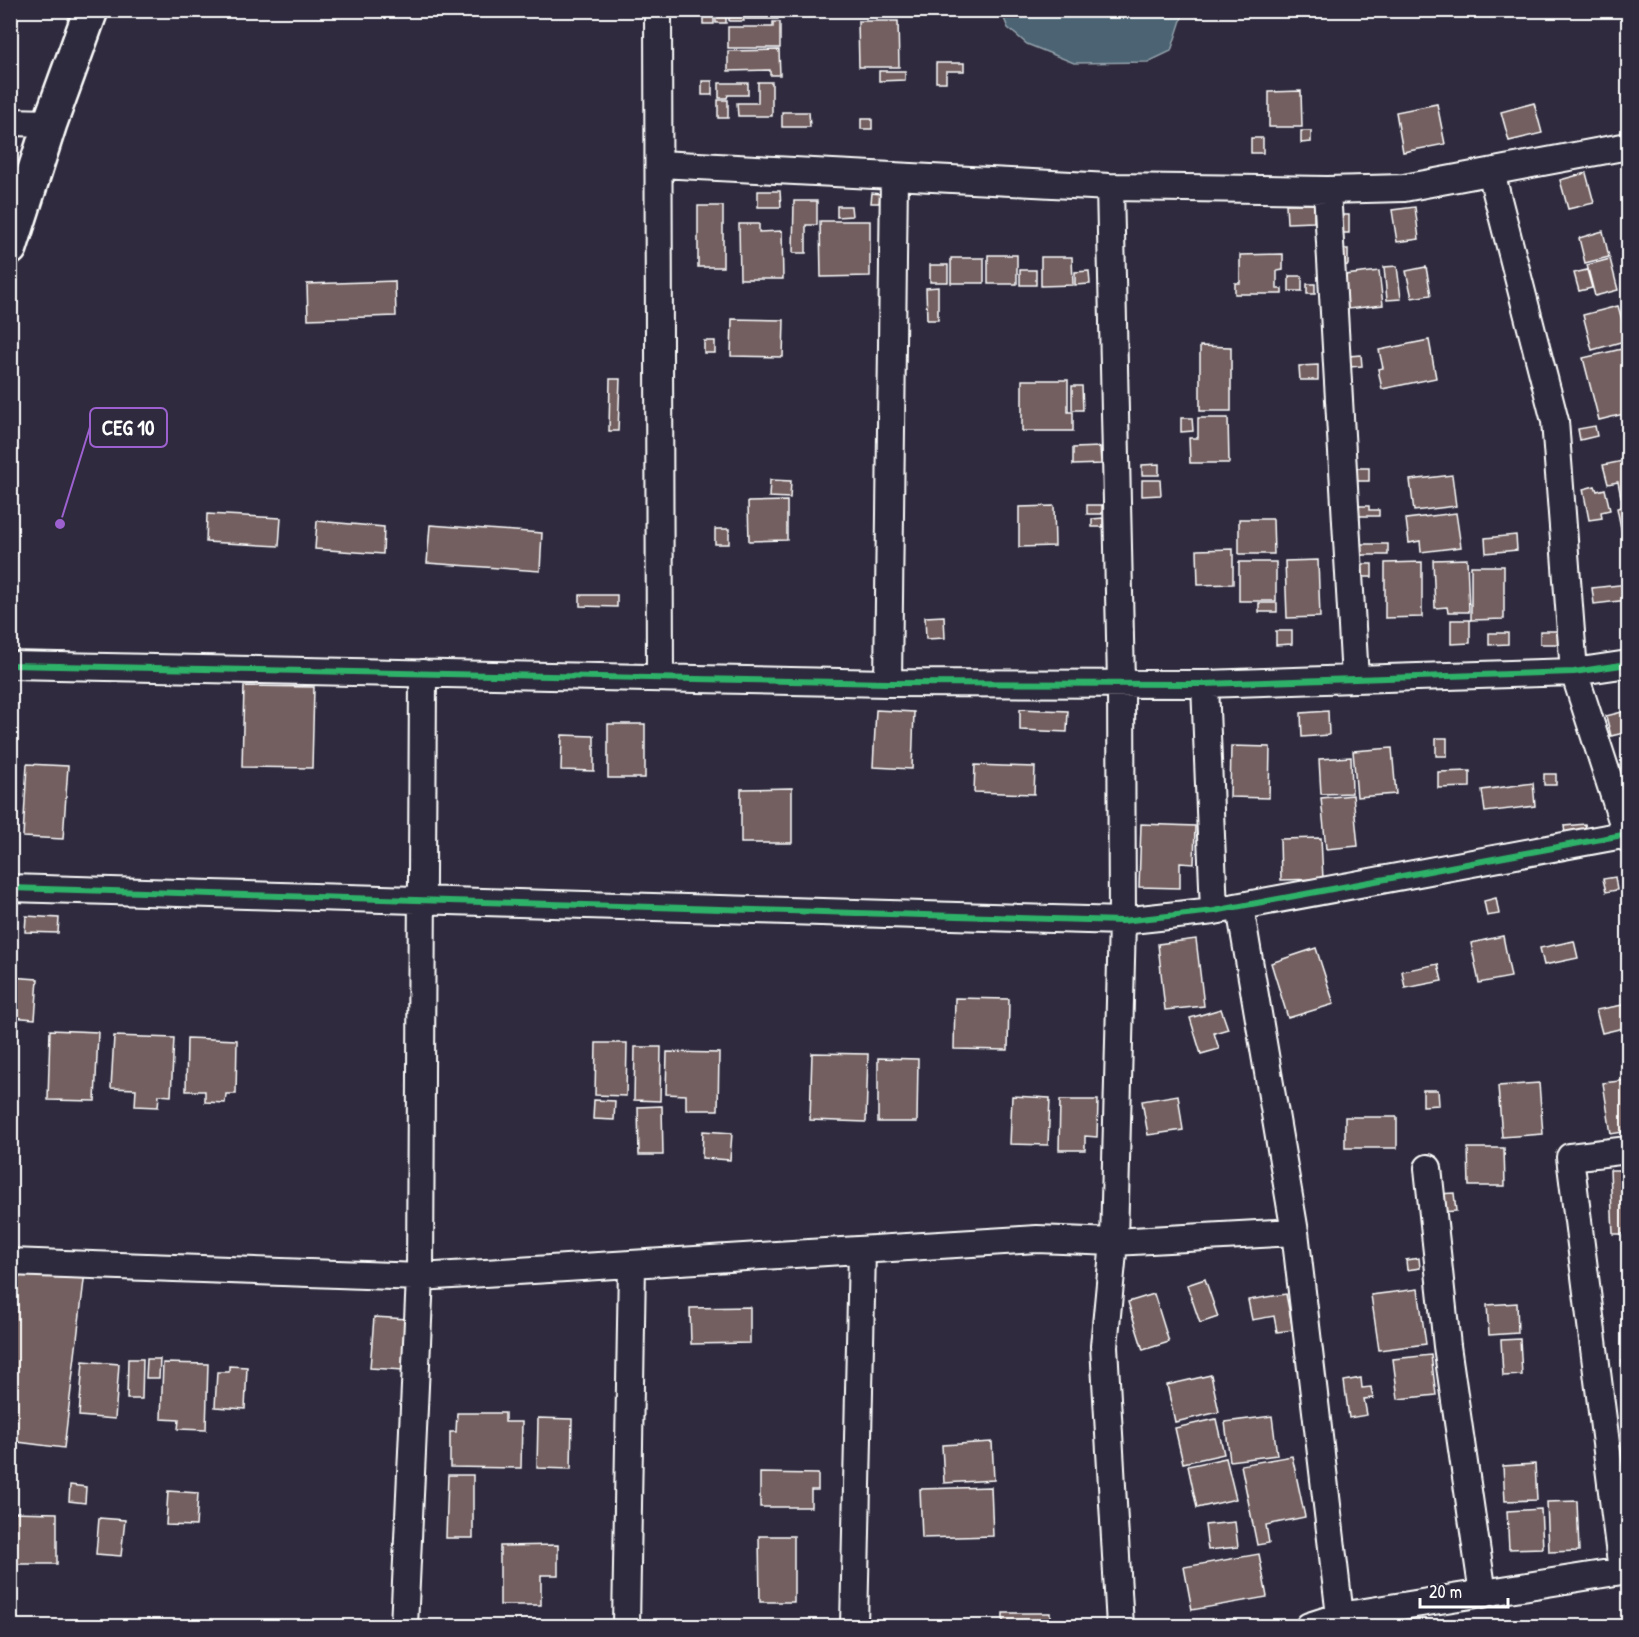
<svg xmlns="http://www.w3.org/2000/svg" width="1639" height="1637" viewBox="0 0 1639 1637" font-family="'Patrick Hand',sans-serif">
<style>
.water{fill:#4b6373;stroke:#93a1ab;stroke-width:1.5}
.building{fill:#735f60;stroke:#fff;stroke-width:1.5}
.lines{fill:none;stroke-linecap:round;stroke-linejoin:round}
.street-casing{stroke:#fff;stroke-width:30}
.secondary-casing{stroke:#fff;stroke-width:38}
.street{stroke:#2f2a3d;stroke-width:26}
.secondary{stroke:#2f2a3d;stroke-width:33}
.cycleway-casing{stroke:#2f2a3d;stroke-width:10}
.cycleway{stroke:#2db169;stroke-width:6}
.leader{fill:none;stroke:#9c61cf;stroke-width:2}
.callout-dot{fill:#9c61cf;stroke:#2f2a3d;stroke-width:2}
.callout{fill:#2f2a3d;stroke:#9c61cf;stroke-width:2}
.callout-label{font-size:21px;text-anchor:middle;font-weight:bold;fill:#fff}
</style>
<rect width="100%" height="100%" fill="#2f2a3d"/>
<filter id="ink" filterUnits="userSpaceOnUse"><feTurbulence type="fractalNoise" baseFrequency=".0167" numOctaves="2"/><feDisplacementMap in="SourceGraphic" scale="12" xChannelSelector="R" yChannelSelector="G"/><feConvolveMatrix kernelMatrix="1 2 1 2 8 2 1 2 1" color-interpolation-filters="sRGB"/></filter>
<g filter="url(#ink)">
<path class="water" d="M1001,11V10L1184,11L1171,51L1148,62L1074,63L1027,44L1008,28Z"/>
<path class="building" d="M703,10H714V24H703Z
M729,10H743L744,21H729Z
M746,10H778V19H746Z
M716,15H726V23H716Z
M858,21H898L899,67H859Z
M773,22H780V48H728V27H773Z
M779,50L780,75H770V70L728,71V51Z
M936,63H964V71H946V82H936Z
M879,71H905V80L879,81Z
M702,81H712V95H702Z
M758,82H772V116H738L737,103H758Z
M719,83H748V95H728L727,98H719Z
M1301,91L1302,127H1269V92Z
M718,100H728V118H718Z
M1534,103L1542,133L1509,141L1501,112Z
M1437,104L1445,144L1403,152L1396,112Z
M782,112H809L810,127H782Z
M861,119H872V129H861Z
M1301,131H1311V142L1301,143Z
M1251,138H1263V153H1251Z
M1586,173L1594,203L1568,209L1560,180Z
M758,191H780L781,207H758Z
M872,193L880,194L879,203H871Z
M794,201H817V225H806V253H793Z
M1286,204H1314V222L1287,223Z
M698,206H723V267H698Z
M837,206H851L852,216L837,217Z
M1415,207L1419,239L1397,242L1392,210Z
M1340,215H1349V233H1340Z
M820,221H870V276L821,277Z
M739,224H759V232L782,231L783,279H740Z
M1603,231L1609,257L1585,263L1579,238Z
M1343,249H1348V265L1343,266Z
M1283,254V270L1277,271V289H1282V294H1235V283H1240V255Z
M988,255H1017V284H988Z
M1041,257H1072L1073,285L1041,286Z
M951,258H984V283H951Z
M1610,259L1618,290L1595,296L1587,265Z
M930,265H948V282H930Z
M1397,266L1401,299L1387,300L1384,267Z
M1426,267L1431,295L1412,298L1406,271Z
M1020,270H1036V285H1020Z
M1587,270L1592,288L1579,291L1574,273Z
M1089,271L1090,284L1075,285V272Z
M1379,271L1383,305L1348,309L1345,275Z
M1289,276H1302V291H1289Z
M395,281L396,316L308,319L307,284Z
M1307,284H1315V294H1307Z
M938,287V320H927L926,288Z
M1628,305V330L1623,307Z
M1618,306L1628,340L1592,350L1583,315Z
M732,319L784,320L783,357L731,356Z
M1429,340L1436,378L1382,389L1378,369L1383,368L1379,350Z
M704,341H715V353H704Z
M1200,346L1231,347V411H1200Z
M1626,348L1628,359V413L1599,420L1583,358Z
M1361,355L1362,366L1349,367L1348,356Z
M1318,365V380H1300L1299,366Z
M610,379H620L618,431H609Z
M1022,380H1068V412H1073V431H1022Z
M1072,386H1082L1083,410H1072Z
M1181,418H1192L1193,431L1181,432Z
M1198,418H1228L1229,463H1190L1189,438H1198Z
M1595,426L1597,436L1580,440L1578,429Z
M1100,447L1101,464L1073,465V448Z
M1628,460V496L1621,497L1618,482L1608,484L1603,465Z
M1159,464V475H1142V465Z
M1356,468H1369V481H1356Z
M1452,475L1456,506L1414,511L1410,480Z
M770,480L791,481L790,498L769,497Z
M1142,480H1160L1161,495L1142,496Z
M1595,486L1597,491L1605,489L1610,510L1601,512L1602,518L1589,520L1583,489Z
M787,501V540L749,541L748,502Z
M1087,505H1102V514H1087Z
M1054,506L1055,546L1019,547V507Z
M1354,506H1369V510H1379V516H1354Z
M1628,506V537L1623,538L1617,508Z
M1456,513L1461,547L1421,552L1420,541L1409,543L1406,519Z
M207,514L281,518L279,546L206,542Z
M1103,518V527H1092V519Z
M1239,519H1273L1274,554H1239Z
M317,521L384,527L383,554L315,549Z
M430,525L542,533L540,571L427,563Z
M715,529H729V544H715Z
M1516,535L1517,550L1486,553L1485,538Z
M1361,544H1388V555H1361Z
M1233,549V584L1198,585L1197,550Z
M1467,559L1469,612H1448L1447,607L1435,608L1433,560Z
M1318,560L1320,617L1287,618L1285,561Z
M1239,562H1276V601H1239Z
M1422,562V617L1385,618V563Z
M1359,564H1372V577H1359Z
M1471,566H1504V619L1471,620Z
M1628,584V600L1594,604L1592,588Z
M580,595H617V607L580,606Z
M1259,603H1277V612H1259Z
M944,616L945,638L926,639L925,617Z
M1451,620H1470V643L1451,644Z
M1276,631H1292V644L1276,645Z
M1540,631H1558V644H1540Z
M1489,633H1508V644L1489,645Z
M244,686L314,687L312,768L242,767Z
M1020,709L1068,711L1067,732L1020,730Z
M876,710L914,712L912,769L873,767Z
M1328,711L1329,735L1302,737L1301,713Z
M1626,711L1628,732L1611,736L1606,716Z
M608,724H645V778H608Z
M562,735L594,736V771L561,770Z
M1436,738H1447V756H1436Z
M1231,746L1270,747L1269,798L1230,797Z
M1392,748L1396,794L1357,797L1353,751Z
M1351,757L1352,793L1321,794L1319,759Z
M27,764L68,766L63,839L23,837Z
M975,765L1035,767L1034,794L974,792Z
M1470,771V787L1438,788V772Z
M1544,774H1556V785H1544Z
M1533,783L1535,806L1485,812L1482,790Z
M792,788V843H741V789Z
M1353,795L1358,846L1326,849L1321,798Z
M1141,824L1195,826L1194,864L1180,863V888L1139,887Z
M1585,824L1587,838L1566,841L1564,826Z
M1321,838L1323,879L1281,880L1280,839Z
M1615,877L1617,890L1606,892L1603,879Z
M1496,898L1499,914L1487,916L1484,901Z
M26,916L59,918L58,933L25,932Z
M1503,936L1511,977L1479,983L1471,943Z
M1196,939L1204,1006L1165,1010L1158,944Z
M1574,941L1578,958L1544,965L1540,948Z
M1316,948L1334,1004L1288,1018L1271,963Z
M1438,964L1442,981L1405,988L1402,971Z
M10,977L38,979L35,1019L10,1017Z
M955,998L1009,999L1008,1050L954,1049Z
M1628,1004V1027L1602,1033L1596,1010Z
M1221,1009L1228,1029L1214,1033L1219,1049L1201,1054L1190,1018Z
M50,1030L98,1032L95,1101L48,1100Z
M114,1036L174,1038L171,1096L159,1095L158,1107L135,1106L136,1089L111,1088Z
M187,1038L237,1040L236,1094H226L225,1103L205,1102V1091H186Z
M596,1043H627L626,1096L595,1095Z
M635,1047H661L660,1101L634,1100Z
M667,1052L719,1053L718,1110H686V1095L666,1094Z
M812,1053L868,1054L866,1122L810,1120Z
M878,1058L918,1059L917,1122H878Z
M1628,1080V1131L1611,1134L1603,1083Z
M1539,1083L1543,1134L1502,1137L1498,1086Z
M1423,1090H1438L1439,1105L1423,1106Z
M1178,1095L1183,1130L1148,1135L1142,1101Z
M1012,1096L1050,1098L1048,1145L1010,1144Z
M594,1100L615,1101L614,1120L593,1119Z
M1060,1100H1098L1097,1137L1085,1136V1150H1059Z
M662,1106L663,1155H639L638,1107Z
M1345,1117H1397V1148H1345Z
M703,1131L732,1133L730,1160L702,1158Z
M1468,1148H1504L1505,1186H1469Z
M1610,1170H1628V1234H1613Z
M1454,1193L1456,1211L1439,1212L1437,1194Z
M1419,1258L1420,1268L1407,1270L1406,1260Z
M13,1263L85,1272L64,1448L10,1441V1283Z
M1205,1279L1218,1317L1200,1323L1187,1285Z
M1418,1289L1426,1344L1379,1350L1371,1295Z
M1154,1294L1169,1342L1143,1350L1128,1302Z
M1286,1294L1293,1330L1277,1332L1274,1316L1252,1320L1248,1300Z
M1517,1303L1518,1333L1489,1335L1487,1305Z
M750,1307V1343L691,1344L690,1308Z
M374,1317L408,1319L404,1370L370,1368Z
M1520,1339L1522,1375L1503,1376L1501,1340Z
M1431,1355L1436,1395L1398,1399L1393,1359Z
M128,1359H143L142,1399H127Z
M147,1359H160L159,1378H146Z
M1628,1360V1374L1625,1375L1622,1361Z
M83,1361L119,1364L115,1419L79,1416Z
M163,1363L208,1364L206,1430L178,1429L179,1420L161,1419Z
M229,1366L247,1367L245,1409L215,1407L217,1372H229Z
M1211,1375L1219,1412L1175,1422L1167,1385Z
M1361,1378L1362,1388L1371,1387L1373,1398L1364,1399L1367,1415L1349,1418L1344,1381Z
M457,1413H505V1422H522L521,1468L450,1467V1432H456Z
M1272,1416L1277,1455L1230,1461L1225,1422Z
M538,1418L572,1419L571,1469L537,1468Z
M1216,1419L1224,1454L1183,1463L1175,1428Z
M992,1442L994,1480L944,1483L942,1445Z
M1292,1456L1305,1517L1266,1525L1269,1543L1257,1545L1241,1465Z
M1226,1458L1236,1499L1197,1508L1188,1466Z
M1535,1464L1537,1500L1505,1501L1503,1466Z
M760,1473L818,1474V1490H811V1507H760Z
M448,1475H473V1538H446Z
M70,1485L86,1487L85,1503L69,1501Z
M991,1487L993,1536L922,1538L920,1489Z
M168,1491L198,1493L196,1526L166,1525Z
M1577,1501L1579,1551L1549,1552L1547,1502Z
M1541,1509L1543,1548L1509,1549L1507,1511Z
M10,1512L57,1513V1564H10Z
M99,1518L125,1520L121,1556L96,1554Z
M1235,1522L1238,1547L1208,1550L1205,1525Z
M759,1536H794V1602H760Z
M558,1545V1575H541V1605H500V1546Z
M1259,1554L1267,1597L1192,1610L1184,1567Z
M1003,1613H1050V1626H1003Z
M214,1622L246,1626H214Z
M901,1622H929V1626H901Z
M523,1625H567V1626H523Z"/>
<g class="lines">
<defs>
<path id="street" d="M658,10L660,678
M10,122L50,123
M659,164L1110,187L1327,190L1404,188L1628,146
M1491,172L1555,421L1574,672L1628,839
M1110,187L1121,682L1122,921L1114,1242L1104,1346L1120,1626
M1327,190L1355,679
M10,665L888,683L1205,684L1574,672L1628,664
M888,683L894,176
M1205,684L1214,911
M10,888L1122,921L1214,911L1628,834
M1240,907L1295,1232L1340,1616
M1428,1168L1447,1346L1483,1594
M10,1262L420,1277L1037,1239L1114,1242L1295,1232
M1622,1571L1570,1157L1628,1150
M404,1626L420,1277L423,673
M626,1626L632,1264
M854,1626L862,1250
M1309,1626L1340,1616L1628,1570"/>
<path id="secondary" d="M10,248L50,123L91,10"/>
</defs>
<use href="#street" class="street-casing"/>
<use href="#secondary" class="secondary-casing"/>
<use href="#street" class="street"/>
<use href="#secondary" class="secondary"/>
<defs>
<path id="cycleway" d="M10,665L888,683L1205,684L1574,672L1628,664
M10,888L1122,921L1214,911L1628,834"/>
</defs>
<use href="#cycleway" class="cycleway-casing"/>
<use href="#cycleway" class="cycleway"/>
</g>
</g>
<path class="leader" d="M60 524L90 427"/>
<circle class="callout-dot" cx="60" cy="524" r="6"/>
<rect class="callout" x="90" y="408" width="77" height="39" rx="6"/>
<g class="callout-label">
<text x="128" y="435">CEG 10</text>
</g>
<rect width="1639" height="1637" fill="none" stroke="#2f2a3d" stroke-width="36"/>
<rect x="18" y="18" width="1603" height="1601" fill="none" stroke="#fff" stroke-width="2" filter="url(#ink)"/>
<path d="M1420 1598v9h88v-9" fill="none" stroke="#ffffff" stroke-width="3"/>
<text x="1429" y="1598" font-size="18" fill="#ffffff" stroke="#2f2a3d" stroke-width="4.5" paint-order="stroke">20 m</text>
</svg>
